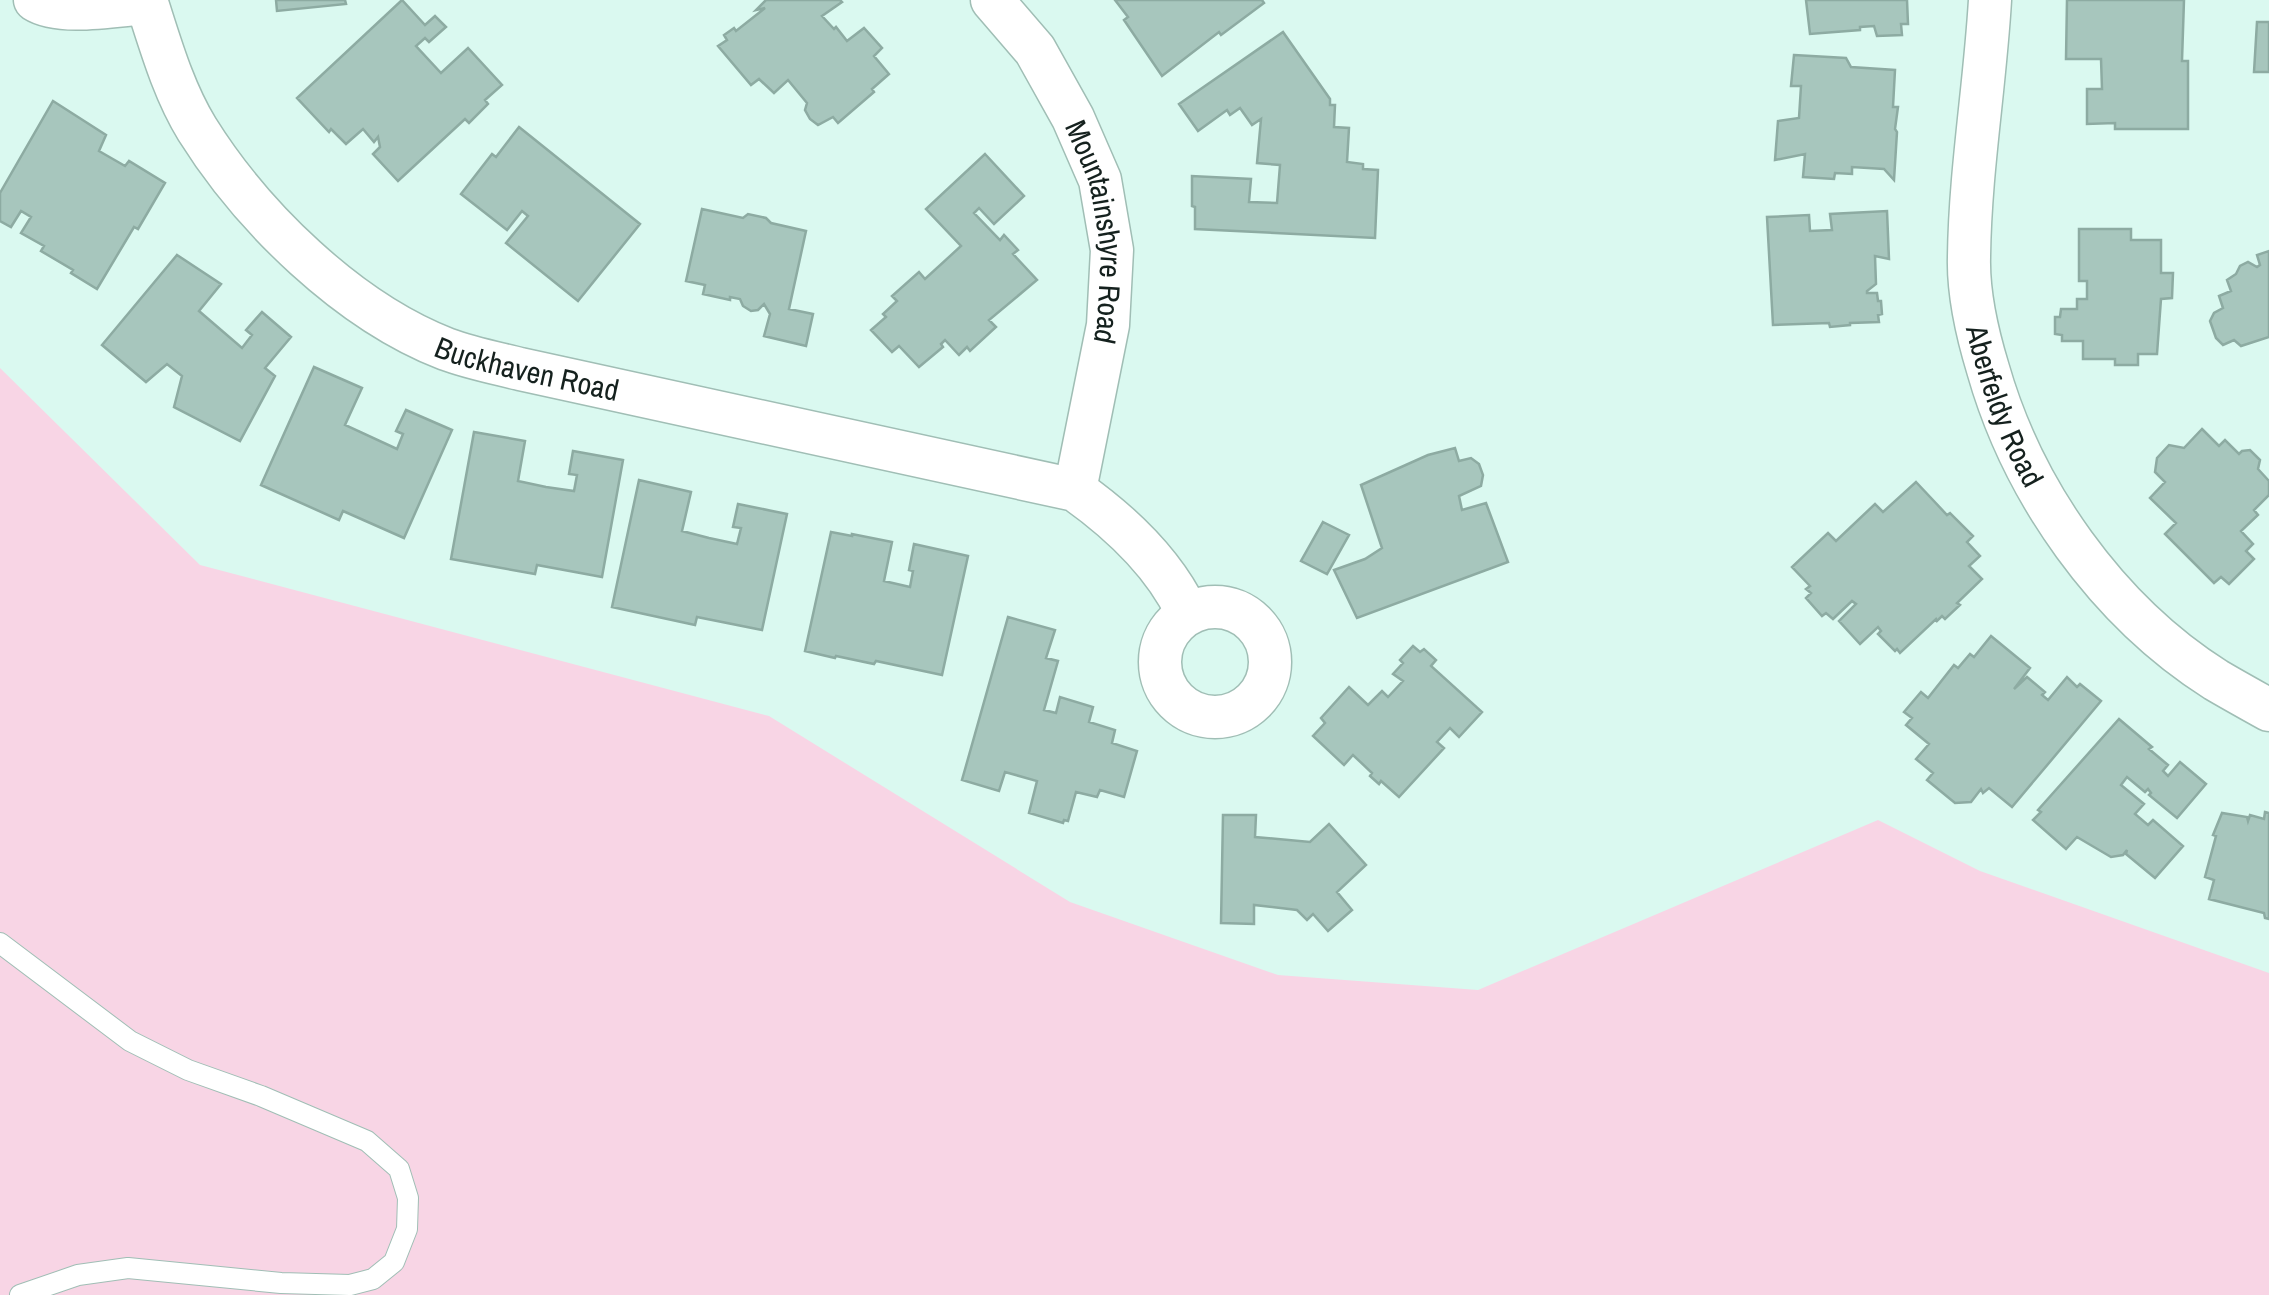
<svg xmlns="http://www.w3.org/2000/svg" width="2269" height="1295" viewBox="0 0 2269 1295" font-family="'Archivo Narrow',sans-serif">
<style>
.grass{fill:#f8d5e5}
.building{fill:#a7c6bd;stroke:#8daba2;stroke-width:2.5}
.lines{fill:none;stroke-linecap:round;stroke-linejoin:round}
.service-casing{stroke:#a0beb5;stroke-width:22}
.minor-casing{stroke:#a0beb5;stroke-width:45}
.service{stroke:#fff;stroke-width:20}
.minor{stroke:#fff;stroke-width:42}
.labels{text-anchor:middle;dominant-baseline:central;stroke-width:10;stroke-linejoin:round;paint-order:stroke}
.street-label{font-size:30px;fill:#15211e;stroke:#fff}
</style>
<rect width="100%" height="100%" fill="#daf9f0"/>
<path class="grass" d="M0,368L200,565L769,716L1070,902L1278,975L1478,990L1878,820L1980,871L2269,973V1295H0Z"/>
<path class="building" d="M276,0H345L346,4L277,11Z
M402,0L425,25L435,16L446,27L429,42L425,38L416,46L441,73L468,48L502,85L485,100L488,104L469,123L465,119L398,181L373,154L380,147L378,137L374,142L363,129L346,144L331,129L329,132L297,98Z
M766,0H840L842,2L822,16L834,29L836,27L847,41L864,28L882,48L874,56L889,74L872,89L874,92L838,123L833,117L818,125L810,119L805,110L807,103L788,80L774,93L759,79L751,85L718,46L727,40L724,35L734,28L736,31L765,8L756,10Z
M1115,0H1262L1264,3L1221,35L1219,32L1162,76L1124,20L1128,17Z
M1806,0H1907L1908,24H1901L1902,35L1877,36L1874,26L1860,27V30L1810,34Z
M2067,0H2184L2182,61H2188V129H2115V123L2087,124V89H2102L2101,59H2066Z
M2257,22H2269V72H2254Z
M1283,32L1330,99V105H1335L1334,127L1349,128L1347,162L1363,164V169L1378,170L1375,238L1195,229V207L1192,206V176L1251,179L1249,202L1277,203L1280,165L1257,163L1261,119L1252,125L1240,108L1230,115L1227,110L1198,131L1179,104Z
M1794,55L1846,58L1851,67L1895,70L1893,107H1898L1895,129L1897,132L1894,180L1884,169L1852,167V174L1835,173L1834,179L1803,177L1805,154L1775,160L1778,121L1799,118L1801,86H1791Z
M53,101L106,135L99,151L125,166L129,161L165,183L138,229L134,227L97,289L71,273L73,270L41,251L44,246L21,233L31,217L21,211L11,227L0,221V193Z
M519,127L640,224L578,301L506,243L528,216L522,211L507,230L461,194L492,154L496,157Z
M985,154L1024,196L994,224L979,208L974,213L1000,240L1004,235L1018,250L1013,254L1037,280L989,320L996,327L970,351L967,347L959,355L945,340L941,344L943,347L919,367L899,346L892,352L871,330L886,317L883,314L897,301L892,296L919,272L925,279L961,246L926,209Z
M702,209L743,218L748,214L766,218L771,223L806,231L789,309L813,314L806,346L764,336L770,314L764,304L758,310L751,311L743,306L740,299L730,297V300L703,294L705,285L686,281Z
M1887,211L1889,259L1875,256L1876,284L1867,291V293H1877L1878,301H1881L1882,314L1878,315L1879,322L1850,323V325L1830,327L1829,323L1773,325L1767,217L1809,215L1810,231L1832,230L1830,214Z
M2079,229H2131V240H2161V273H2173L2172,298L2161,299L2157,354H2138V365H2115V359H2083V341H2062V335L2055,334V317H2060L2061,309H2077V299H2087V281H2079Z
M2269,251V337L2241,346L2234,340L2223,345L2216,338L2210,321L2214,313L2223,308L2219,296L2231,291L2227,280L2236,274L2240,266L2248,262L2257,267L2260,265L2257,255Z
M177,255L221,284L199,311L242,348L252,335L246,330L262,312L291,337L265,368L275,376L240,441L174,407L182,376L167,364L146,382L102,345Z
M314,367L362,388L345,425L397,449L403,434L396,431L406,410L452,430L404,538L343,511L339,520L261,485Z
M2202,429L2219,446L2225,440L2239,454L2242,451L2250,450L2260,460L2258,469L2269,481V495L2254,510L2258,515L2241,531L2253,544L2246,551L2254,559L2229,584L2221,577L2214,583L2165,534L2176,523L2150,498L2165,482L2155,472L2157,458L2169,445L2184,448Z
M474,432L525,441L518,481L546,487L574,491L577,475L569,474L573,451L623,460L602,577L537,565L535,574L451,559Z
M1455,448L1459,461L1471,458L1479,464L1483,475L1481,486L1459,496L1462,510L1486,503L1508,562L1357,618L1334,570L1365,559L1382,548L1361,485L1428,455Z
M639,480L691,492L682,531L709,538L737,544L741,528L733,527L738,504L787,514L762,630L697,617L695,625L612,607Z
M1916,482L1947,515L1950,513L1973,536L1967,542L1980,556L1969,566L1982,579L1957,603L1960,605L1945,619L1942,616L1937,621L1936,619L1900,653L1897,649L1895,651L1878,634L1881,631L1878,627L1860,644L1839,621L1856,604L1852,601L1833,619L1826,613L1822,616L1806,598L1811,593L1806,589L1810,586L1792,567L1828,533L1836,541L1875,504L1883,512Z
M1323,522L1349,535L1327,574L1301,561Z
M831,532L852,536V534L892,542L884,581L910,587L913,571L909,570L914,544L968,556L942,675L876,661L874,664L836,656L835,658L805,651Z
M1008,617L1055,630L1046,658L1058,661L1044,710L1056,713L1060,697L1093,707L1089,722L1115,730L1112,743L1137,751L1124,797L1100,790L1097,797L1076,792L1068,821L1064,820L1063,823L1029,813L1037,781L1005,772L999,791L962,780Z
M1991,636L2030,668L2014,689L2027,677L2045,692L2042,695L2048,700L2067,677L2077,687L2080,684L2101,701L2012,807L1989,788L1983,793L1981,789L1971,802L1955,803L1927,780L1933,773L1916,759L1929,744L1906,725L1912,718L1904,712L1921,692L1928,698L1954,665L1958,668L1970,654L1974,657Z
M1413,646L1420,652L1424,649L1436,660L1431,666L1482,712L1459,737L1450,728L1437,742L1444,748L1399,797L1381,781L1379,784L1370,776L1372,773L1353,755L1344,765L1313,736L1325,723L1321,718L1349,687L1368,705L1382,691L1388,697L1403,681L1393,674L1403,663L1400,660Z
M2119,719L2152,747L2149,749L2168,765L2163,771L2168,776L2180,762L2206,784L2177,818L2149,795L2151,793L2148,789L2145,792L2127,777L2121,785L2144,804L2135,814L2148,825L2153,820L2183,846L2155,878L2126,854L2127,850L2123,855L2111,857L2077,837L2066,849L2033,820L2041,812L2038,810Z
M2265,812L2269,813V919L2265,918L2264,913L2209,899L2214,880L2205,877L2216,836L2213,835L2222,813L2247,817L2248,821L2250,815L2264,819Z
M1223,815H1256L1255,837L1310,842L1329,824L1366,865L1337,892L1352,910L1328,931L1313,914L1307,920L1297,910L1254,905V924L1221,923Z"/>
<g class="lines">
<defs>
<path id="service" d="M0,943L130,1041L188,1070L261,1096L367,1141L399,1169L408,1198L407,1229L394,1262L373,1279L350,1285L281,1283L128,1268L78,1275L20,1295"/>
<g id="minor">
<path d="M35,0C60,16 117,5 147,3"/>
<path id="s1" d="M146,0C160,43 173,90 197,129C252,217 348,311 446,349C470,358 496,363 520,369L1075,490C1120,522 1163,562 1187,612"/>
<path id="s2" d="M992,0L1035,50L1073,118L1100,180L1112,250L1108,325L1075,490"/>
<path id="s3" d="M1990,0C1985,86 1970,171 1969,257C1968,294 1977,333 1988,369C2023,492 2107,611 2216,680C2233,690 2251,700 2269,710"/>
<circle cx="1215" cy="662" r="55"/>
</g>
</defs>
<use href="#service" class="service-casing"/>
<use href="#minor" class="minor-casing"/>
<use href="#service" class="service"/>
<use href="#minor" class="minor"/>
</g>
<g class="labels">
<g class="street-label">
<text stroke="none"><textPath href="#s2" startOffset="262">Mountainshyre Road</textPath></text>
<text stroke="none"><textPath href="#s1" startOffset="560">Buckhaven Road</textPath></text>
<text stroke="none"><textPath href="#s3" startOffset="412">Aberfeldy Road</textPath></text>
</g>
</g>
</svg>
